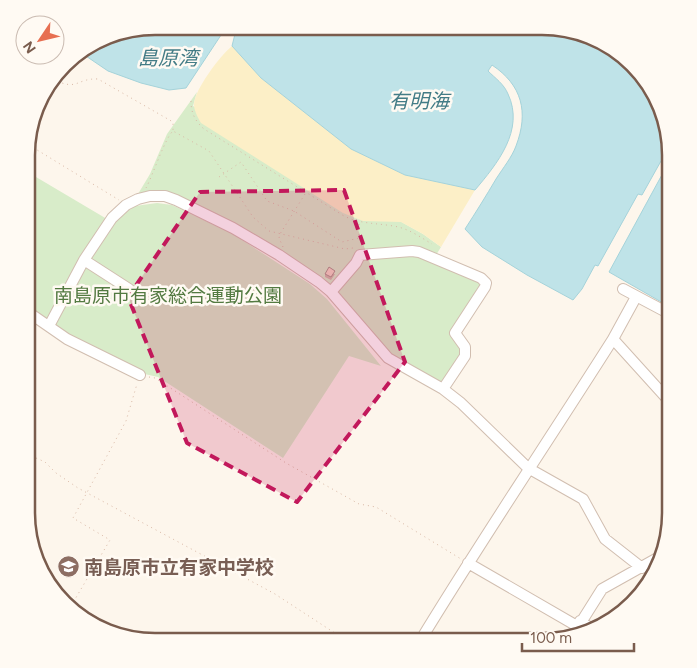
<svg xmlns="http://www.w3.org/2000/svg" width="697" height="668" viewBox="0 0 697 668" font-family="Figtree,'Noto Sans JP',sans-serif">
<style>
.green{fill:#d8ecc9}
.sand{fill:#fcefc7}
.water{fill:#bfe3e8;stroke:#a5d3da}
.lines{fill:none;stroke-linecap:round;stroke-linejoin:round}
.minor-casing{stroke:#d1beb0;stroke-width:12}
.path{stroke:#d9b8a5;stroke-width:1;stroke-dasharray:1 4;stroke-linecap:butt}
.minor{stroke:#fff;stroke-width:10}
.wall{fill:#d1b7a8}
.building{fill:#f3d5c3;stroke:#aa9588}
.marked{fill:#c2185b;fill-opacity:0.2;stroke:#c2185b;stroke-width:4;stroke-dasharray:10 6;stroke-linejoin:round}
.labels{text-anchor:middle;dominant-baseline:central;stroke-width:5;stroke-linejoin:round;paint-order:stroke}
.park-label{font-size:19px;fill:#537a41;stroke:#fffaf3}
.education-label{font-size:19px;font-weight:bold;fill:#785e54;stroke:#fffaf3;text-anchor:start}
.water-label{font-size:20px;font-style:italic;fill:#437c86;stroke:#fffaf3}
.rim{fill:none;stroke:#7a5c4d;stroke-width:2.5}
</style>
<rect width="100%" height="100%" fill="#fdf6ec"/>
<path class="green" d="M197,92L193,106L423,234L441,247L433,260L474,278L483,287L450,334L462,348L463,354L443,382L425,375L387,353L342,299L178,197L138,194L150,174L167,134Z
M36,177L112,222L135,206L157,203L172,205L233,234L310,284L327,299L381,366L349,356L283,458L158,377L140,373L65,335L28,309V188Z"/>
<path class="sand" d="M232,46L261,78L351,149L405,175L475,190L441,247L423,234L401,222L363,221L343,213L201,123C198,118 194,110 194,105C194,90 220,56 232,46Z"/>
<path class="water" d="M155,26H227L186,88L169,90L141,83L108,71L80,52L113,33Z
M239,26L559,27L606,43L644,76L670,146V152L661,161L642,195L638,194L598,266L595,265L582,289L573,300L527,275L482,247L465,229C476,212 486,196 496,179C503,168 512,157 516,146C529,112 522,85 492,65L488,71C495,78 504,84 508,94C525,130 497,164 475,190L405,175L351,149L261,78L232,46L235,34Z
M670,160V307L609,272Z"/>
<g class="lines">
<defs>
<path id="minor" d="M84,260L129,289
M623,289L670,314
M331,292L356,263L360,255L412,251L419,252L481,278L486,283L485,287L455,333L465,347V356L443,389
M28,312L67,339L140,375
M49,326L84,260L112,218L126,205L138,199L150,196H165L176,200L233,228L279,255L319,282L331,292L388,358L443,389L461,403L528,468L583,499L605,539L642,568
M613,339L636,297
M468,563L577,626
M580,621L589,627
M575,632L602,589L661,556
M396,641H425
M420,641C482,539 549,440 613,339L670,402"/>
</defs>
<use href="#minor" class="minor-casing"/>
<path class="path" d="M53,79C78,92 76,78 98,79L173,122V131
M191,101C191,113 195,121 204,129L344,216C360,224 376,223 393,226C408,228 420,237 432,244
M29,145L119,200
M219,177L241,162L267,201L294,211L342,242L359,238V223
M146,188C153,175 165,138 173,131L209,151L253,217L269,231L345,249L353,248
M283,247L279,238L280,234L305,194
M149,377L155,378L286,463L359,504L376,507L461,559
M27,454L45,462L56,473L78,488L275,594L347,641
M71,606L110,540L73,518L126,421L137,384"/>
<use href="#minor" class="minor"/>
</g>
<path class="wall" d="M325,274H335L331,280L325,277Z"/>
<path class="building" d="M329,267L335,271L331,277L325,274Z"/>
<path class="marked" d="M344,190L405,362L297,502L187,443L128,297L200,192Z"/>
<defs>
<symbol id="school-disc" viewBox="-11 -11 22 22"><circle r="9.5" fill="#8d6e63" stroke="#fffaf3"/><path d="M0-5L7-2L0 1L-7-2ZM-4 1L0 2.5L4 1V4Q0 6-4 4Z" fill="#fff"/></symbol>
</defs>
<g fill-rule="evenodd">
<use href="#school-disc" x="56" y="554" width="25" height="25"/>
</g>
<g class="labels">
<g class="park-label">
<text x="168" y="295">南島原市有家総合運動公園</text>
</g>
<g class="education-label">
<text x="84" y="567">南島原市立有家中学校</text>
</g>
<g class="water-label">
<text x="168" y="58">島原湾</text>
<text x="419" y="101">有明海</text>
</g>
</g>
<path d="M0 0H697V668H0ZM155 35H542A120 120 0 0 1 662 155V513A120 120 0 0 1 542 633H155A120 120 0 0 1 35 513V155A120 120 0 0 1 155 35Z" fill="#fffaf3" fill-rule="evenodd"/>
<path class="rim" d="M155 35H542A120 120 0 0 1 662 155V513A120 120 0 0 1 542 633H155A120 120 0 0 1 35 513V155A120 120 0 0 1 155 35Z"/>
<g transform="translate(40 40) rotate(235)"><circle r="24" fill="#fffaf3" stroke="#cabbb1"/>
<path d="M0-4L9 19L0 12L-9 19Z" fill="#e76f51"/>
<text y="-8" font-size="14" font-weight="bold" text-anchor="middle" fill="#7a5c4d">N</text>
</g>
<path d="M522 643v8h112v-8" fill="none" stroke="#7a5c4d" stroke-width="2.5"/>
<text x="530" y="643" font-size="15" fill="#7a5c4d" stroke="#fffaf3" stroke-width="4" paint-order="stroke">100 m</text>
</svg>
